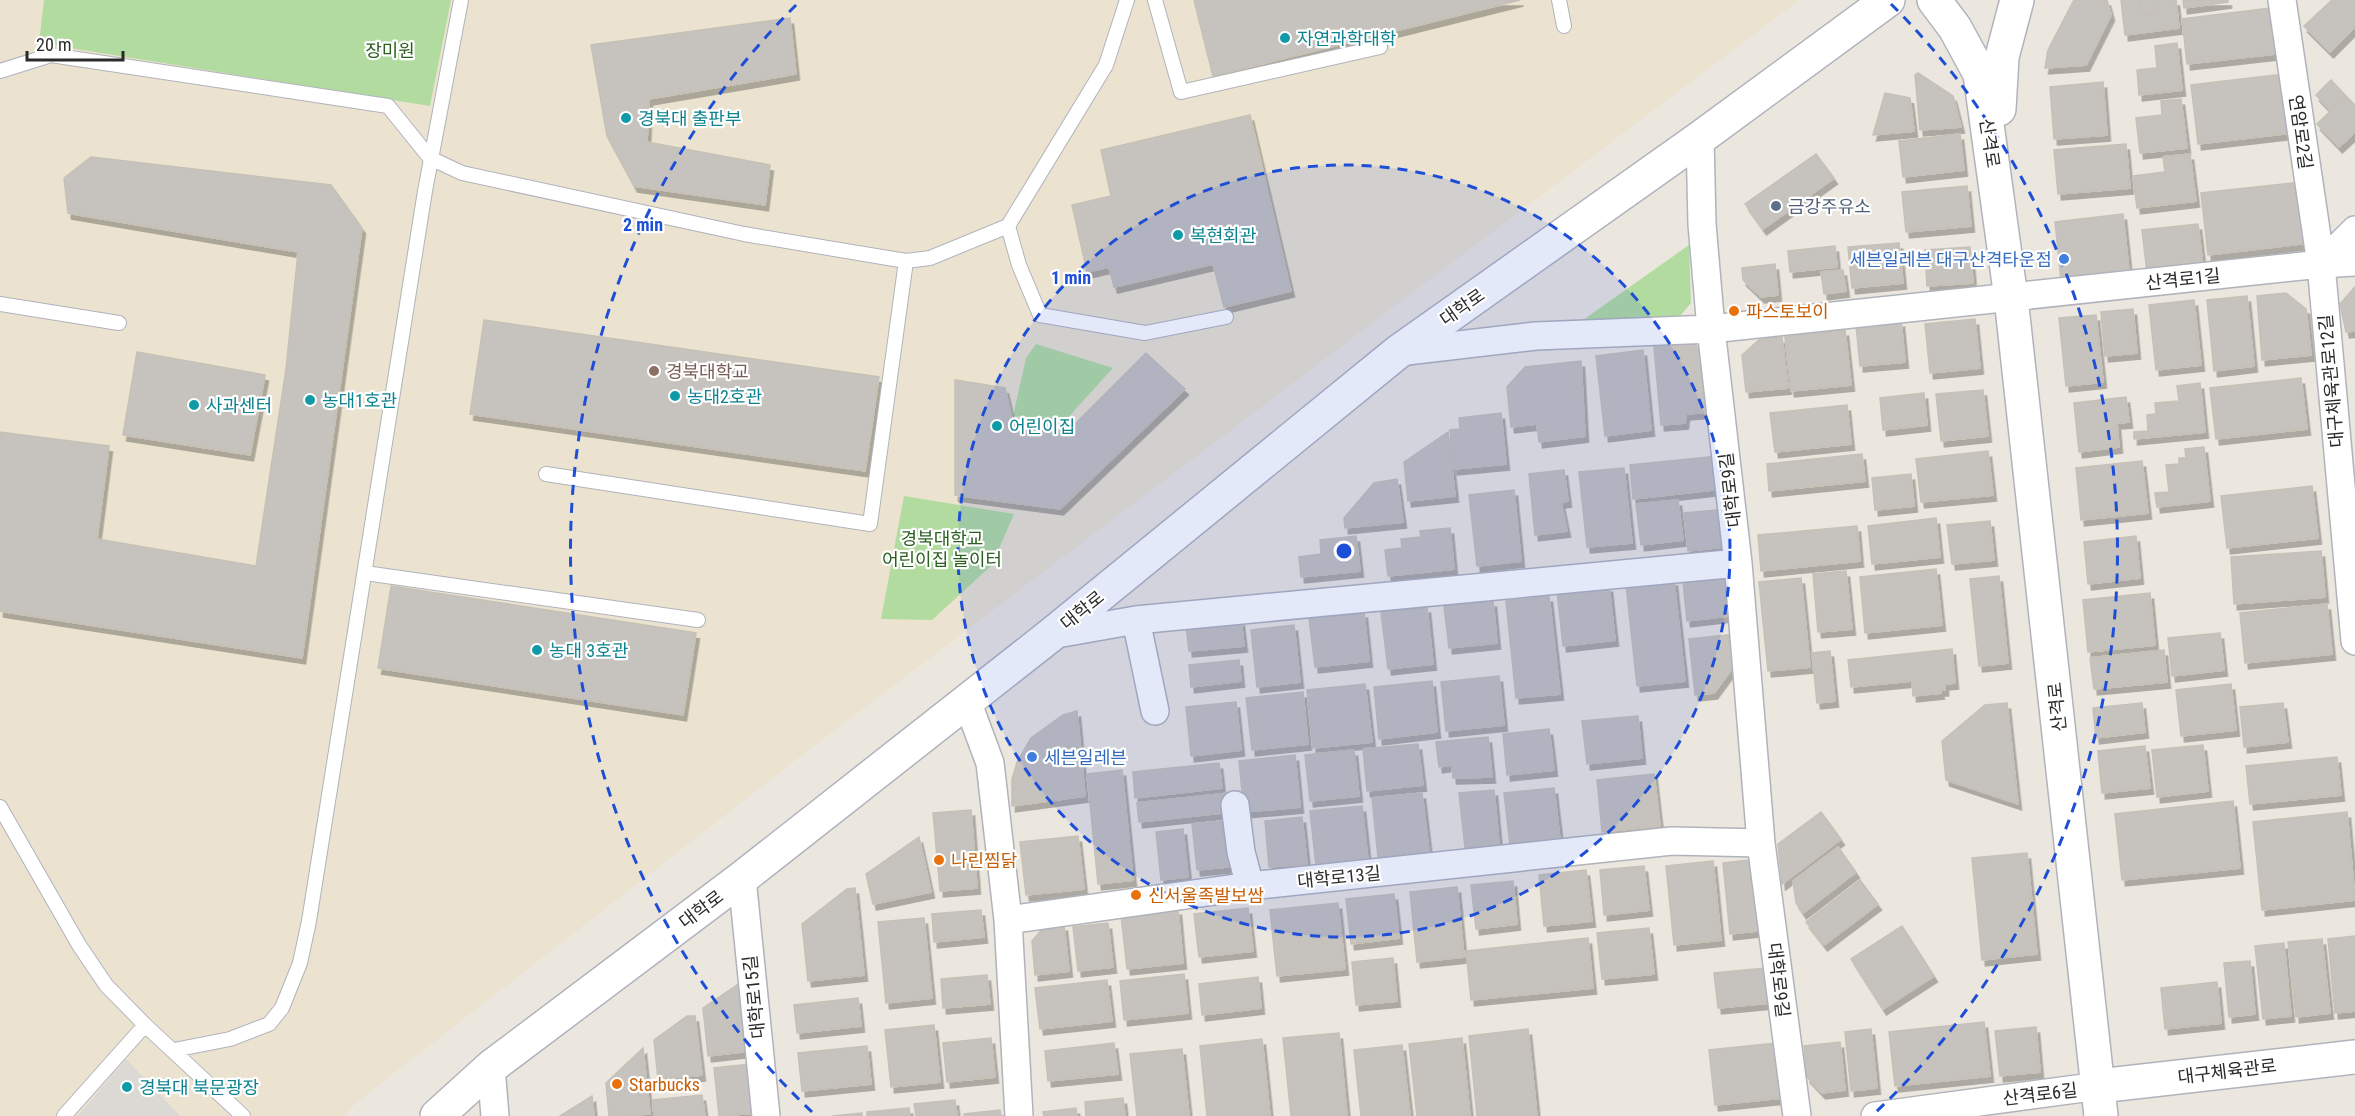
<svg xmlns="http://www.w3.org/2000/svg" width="2355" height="1116" viewBox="0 0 2355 1116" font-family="'Roboto Condensed','Noto Sans KR',sans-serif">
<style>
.education{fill:#ebe3cf}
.green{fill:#b2dc9f}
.plaza{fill:#dbd9d4}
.building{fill:#c6c2bd;stroke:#c6c1b7;stroke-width:1.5;filter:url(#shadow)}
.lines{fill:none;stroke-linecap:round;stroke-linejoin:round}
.lane-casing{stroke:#b1b3bc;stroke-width:16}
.street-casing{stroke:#b1b3bc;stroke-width:30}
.secondary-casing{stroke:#b1b3bc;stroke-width:36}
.lane{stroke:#fff;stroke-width:14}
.street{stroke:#fff;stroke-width:27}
.secondary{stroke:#fff;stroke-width:33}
.ring{fill:none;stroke:#1d4ed8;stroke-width:3;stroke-dasharray:10 8}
.culture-dot{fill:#0f9aa8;stroke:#fff;stroke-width:2}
.service-dot{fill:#5c6f8a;stroke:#fff;stroke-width:2}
.shop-dot{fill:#3f7fe0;stroke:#fff;stroke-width:2}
.food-dot{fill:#e8710a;stroke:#fff;stroke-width:2}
.education-dot{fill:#8d6e63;stroke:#fff;stroke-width:2}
.labels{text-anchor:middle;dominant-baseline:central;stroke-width:4.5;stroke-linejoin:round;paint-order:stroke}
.culture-label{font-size:18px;fill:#0d838f;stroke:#fff;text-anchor:start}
.park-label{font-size:18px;fill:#2c6021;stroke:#fff}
.street-label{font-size:18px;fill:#2a2a2a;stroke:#fff}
.service-label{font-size:18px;fill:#4e5e75;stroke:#fff;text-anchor:start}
.shop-label{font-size:18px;fill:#366cbe;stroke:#fff;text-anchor:end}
.food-label{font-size:18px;fill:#c56008;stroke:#fff;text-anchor:start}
.education-label{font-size:18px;fill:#785e54;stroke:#fff;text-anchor:start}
.centre{fill:#1d4ed8;stroke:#fff;stroke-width:3}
.ring-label{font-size:18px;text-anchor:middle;font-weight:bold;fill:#1d4ed8;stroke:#fff;stroke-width:4.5;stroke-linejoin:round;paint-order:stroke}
</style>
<defs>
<filter id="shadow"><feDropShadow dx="3.5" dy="6" stdDeviation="0" flood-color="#0004"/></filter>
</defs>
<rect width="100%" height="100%" fill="#ebe6de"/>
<path class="education" d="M0,0H1799L819,742L358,1101L344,1116H0Z"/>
<path class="green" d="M44,0H451L430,106L39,43Z
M1689,245L1691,303L1675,322L1583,320Z
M1036,344L1113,368L1064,422L1013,416L1026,358Z
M904,496L1014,514L992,565L932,620L881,619Z"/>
<path class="plaza" d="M126,1059L180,1116H78Z"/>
<path class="building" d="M1194,0H1520L1213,76Z
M2074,0H2107L2111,15L2086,65L2045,68L2048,50Z
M2121,0H2176L2179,28L2125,35Z
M2140,0H2158L2160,13L2142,16Z
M2183,0H2228V2L2184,8Z
M2332,0H2355V27L2330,52L2304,26Z
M2278,7L2283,53L2187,64L2182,19Z
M790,18L796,74L649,99L647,142L770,165L765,205L634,186L607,136L591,45Z
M2177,43L2182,90L2139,95L2137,70L2157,68L2155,46Z
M1918,73L1953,96L1961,127L1920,130L1915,75Z
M2284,74L2292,133L2198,144L2191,85Z
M2331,80L2346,96L2331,111L2316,95Z
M2103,82L2107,135L2054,139L2050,87Z
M1885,93L1910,98L1914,131L1873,135Z
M2346,96L2355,105V132L2339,147L2317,124Z
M2181,99L2187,148L2140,153L2136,118L2162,115L2161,101Z
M1250,115L1291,291L1224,307L1213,264L1114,287L1109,267L1087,272L1072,205L1111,196L1101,150Z
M1960,134L1964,170L1903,177L1899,141Z
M2126,144L2130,188L2058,194L2054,150Z
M1816,154L1834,178L1763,229L1745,204Z
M2190,154L2196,201L2137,208L2133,176L2165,172L2163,157Z
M91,157L331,185L362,228L302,658L0,611V432L109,446L97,539L256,566L286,369L298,252L68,213L64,178Z
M2301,182L2308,243L2208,255L2201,193Z
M1967,186L1971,226L1906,232L1902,192Z
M2123,214L2129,272L2061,280L2055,222Z
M2198,224L2203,267L2147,273L2142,230Z
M1899,243L1903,283L1852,288L1848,247Z
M1835,246L1837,267L1790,272L1788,251Z
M1970,247L1973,283L1927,286L1925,250Z
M1775,264L1778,295L1761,297L1743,280L1742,268Z
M1843,270L1846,291L1824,294L1821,272Z
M2355,287V331L2346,332L2340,304Z
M2286,293L2306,309L2311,355L2262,360L2257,296Z
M2247,296L2254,366L2214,371L2207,300Z
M2194,300L2201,365L2156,370L2149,305Z
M2133,309L2137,353L2105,356L2101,312Z
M2096,315L2103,382L2066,386L2059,318Z
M1975,319L1980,368L1930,373L1925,324Z
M484,320L879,377L865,471L470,414Z
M1901,321L1905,362L1860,366L1856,326Z
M1845,330L1851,385L1791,391L1785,337Z
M1782,337L1788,388L1746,392L1742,355L1760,339Z
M1693,342L1706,358L1710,412L1686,414L1685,423L1661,425L1654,347Z
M1643,350L1651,430L1605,436L1596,356Z
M137,352L265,375L250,455L123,435Z
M1146,353L1185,389L1060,509L955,495V380L1005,388L1012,419L1066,433Z
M1581,361L1585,436L1539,442L1537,424L1511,427L1507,387L1525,367Z
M2301,378L2307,429L2216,439L2210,388Z
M2200,383L2205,432L2134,439V432L2148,431L2147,415L2156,414L2155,403L2179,401L2177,386Z
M1983,390L1988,436L1941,441L1936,394Z
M1924,393L1927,425L1883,430L1880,398Z
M2126,397L2129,422L2117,423L2119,447L2079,452L2074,403Z
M1847,405L1851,444L1775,452L1770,413Z
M1501,413L1506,464L1454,469L1450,430L1460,429L1459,418Z
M1448,432L1455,496L1408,501L1404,462Z
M2204,447L2210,501L2157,507L2155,493L2169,492L2166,465L2179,464V458H2186L2185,449Z
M1988,451L1993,495L1921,502L1916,459Z
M1862,454L1865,481L1769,491L1767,464Z
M1718,456L1721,489L1633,499L1630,465Z
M2142,461L2148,513L2081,520L2076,468Z
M1624,468L1632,543L1587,547L1579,472Z
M1564,470L1568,501L1561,502L1567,531L1535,535L1529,474Z
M1911,474L1914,506L1875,510L1872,478Z
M1397,479L1403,522L1345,528L1344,518L1374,483Z
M2312,486L2318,538L2227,548L2221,496Z
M1514,490L1521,561L1477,566L1469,495Z
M1678,500L1683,540L1641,545L1636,504Z
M1727,509L1731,546L1688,551L1684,513Z
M1936,518L1940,557L1872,564L1868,526Z
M1990,521L1994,560L1952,564L1947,525Z
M1857,526L1860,561L1761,571L1758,535Z
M1450,528L1454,569L1388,576L1385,550L1402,548L1401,539L1421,537L1420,531Z
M1356,536L1360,571L1301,577L1299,557L1321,554L1320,540Z
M2136,536L2140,578L2088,584L2084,542Z
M2321,551L2325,597L2234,604L2231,557Z
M1936,569L1942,625L1865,633L1860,577Z
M1846,571L1852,629L1818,632L1813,574Z
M1732,576L1736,615L1687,621L1683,582Z
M1999,576L2008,663L1979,666L1970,579Z
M1801,578L1810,667L1768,671L1759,582Z
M1674,580L1685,681L1637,686L1626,585Z
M391,586L696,633L683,715L378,668Z
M1609,586L1615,640L1563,646L1557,591Z
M2150,593L2155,645L2088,652L2083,600Z
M1549,596L1560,694L1516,698L1506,601Z
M1493,601L1497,643L1449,648L1444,606Z
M2327,604L2332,654L2245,663L2240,613Z
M1427,607L1433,664L1388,669L1381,612Z
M1364,612L1369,661L1315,667L1309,618Z
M1241,620L1244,646L1189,651L1186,626Z
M1294,625L1300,682L1257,687L1251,630Z
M2220,633L2224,670L2172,676L2168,638Z
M1736,634L1739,659L1714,693L1695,695L1689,639Z
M1952,649L1955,683L1945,684V690H1940L1941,693L1913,696L1912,681L1851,687L1848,660Z
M2164,650L2167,682L2094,689L2090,658Z
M1830,651L1835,701L1817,703L1812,653Z
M1239,660L1241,681L1191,687L1189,665Z
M1499,676L1504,725L1446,731L1441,682Z
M1432,681L1437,732L1379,739L1374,687Z
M1365,684L1372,742L1313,748L1307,690Z
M2231,684L2236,730L2181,736L2176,690Z
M1303,692L1308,744L1252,750L1246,698Z
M1236,702L1241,750L1191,756L1186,707Z
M2007,703L2018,804L1946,780L1942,741L1985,705Z
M2142,703L2145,732L2096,738L2093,708Z
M2283,703L2288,742L2244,747L2240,707Z
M1077,711L1085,796L1012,806V779L1017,762L1031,738L1063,715Z
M1638,716L1642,758L1587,764L1582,721Z
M1549,729L1554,770L1507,775L1503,734Z
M1488,737L1492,777L1453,778L1452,765L1439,767L1436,742Z
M1418,744L1423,785L1367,791L1363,749Z
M2203,745L2208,791L2157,797L2152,750Z
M2145,746L2150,788L2102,793L2098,751Z
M1354,750L1359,796L1310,801L1305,755Z
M1295,755L1300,807L1244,812L1239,761Z
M2337,757L2341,795L2250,804L2246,766Z
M1219,763L1222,788L1135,798L1133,772Z
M1122,770L1133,880L1098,884L1087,774Z
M1654,774L1660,826L1602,832L1597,780Z
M1554,788L1560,840L1510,845L1504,793Z
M1494,790L1499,844L1465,848L1459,793Z
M1229,793L1231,812L1139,822L1137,803Z
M1422,793L1429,852L1378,857L1372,798Z
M2233,801L2240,868L2122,880L2115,814Z
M1362,806L1368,861L1316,866L1310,811Z
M971,810L977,888L940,891L933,813Z
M1821,812L1841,839L1782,884L1778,844Z
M2347,812L2355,900L2262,910L2253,822Z
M1302,817L1307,864L1269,867L1265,821Z
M1232,820L1236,866L1197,870L1192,824Z
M1183,829L1188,877L1161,880L1156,832Z
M1078,836L1084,889L1026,895L1020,842Z
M919,837L931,892L873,904L866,874Z
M1838,847L1856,872L1803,913L1796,903L1793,881Z
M2027,853L2037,954L1982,960L1972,858Z
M1758,859L1765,930L1730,934L1723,863Z
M1713,861L1721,940L1674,945L1666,866Z
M1644,866L1649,910L1604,915L1600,870Z
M1586,870L1592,921L1544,926L1539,875Z
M1860,880L1878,904L1824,945L1806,922Z
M1513,881L1517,924L1476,929L1471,885Z
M1457,887L1464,957L1417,962L1410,892Z
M855,888L864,975L808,981L802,924L847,889Z
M1394,894L1399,938L1351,944L1346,899Z
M1338,903L1345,969L1277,976L1270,910Z
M1248,908L1253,951L1199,957L1194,914Z
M1178,909L1183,963L1127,969L1121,915Z
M981,910L984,937L934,942L932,914Z
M924,918L932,998L886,1003L878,922Z
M1108,923L1113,967L1078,971L1073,927Z
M1064,925L1069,971L1035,975L1032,941L1044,927Z
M1902,926L1934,976L1883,1009L1851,959Z
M1649,928L1654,974L1602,979L1597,933Z
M2355,936V1011L2335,1013L2328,939Z
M1588,938L1593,988L1471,1000L1466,951Z
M2322,939L2330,1013L2296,1017L2288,942Z
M2284,943L2291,1016L2263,1019L2255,946Z
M1393,958L1397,1001L1356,1005L1352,962Z
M2250,961L2255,1014L2229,1017L2224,963Z
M1765,968L1769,1003L1718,1008L1714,973Z
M1184,974L1188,1013L1124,1020L1120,981Z
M987,975L990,1004L943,1008L941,979Z
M1258,977L1261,1008L1202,1015L1199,984Z
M1107,980L1112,1021L1040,1029L1035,988Z
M2217,982L2221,1023L2165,1029L2161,988Z
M743,984L750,1051L708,1056L703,1008L737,985Z
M858,998L861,1026L797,1033L794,1005Z
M687,1016H695L702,1075L658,1079L654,1040Z
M1984,1022L1990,1076L1895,1086L1889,1032Z
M934,1025L940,1082L891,1087L885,1030Z
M2036,1027L2040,1072L2000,1076L1995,1031Z
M1528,1029L1537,1116H1477L1469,1036Z
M1871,1029L1877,1088L1851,1091L1845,1032Z
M1339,1033L1347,1116H1291L1283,1038Z
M991,1038L995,1077L947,1082L943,1043Z
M1462,1038L1470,1116H1417L1409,1044Z
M1262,1039L1270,1116H1207L1200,1046Z
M1840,1042L1845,1090L1822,1093L1807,1077L1804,1046Z
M1114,1043L1118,1074L1048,1081L1045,1051Z
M1776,1043L1782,1098L1715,1105L1709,1050Z
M1402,1045L1410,1116H1361L1354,1050Z
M867,1046L871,1084L802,1091L798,1053Z
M643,1048L650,1114L609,1116L606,1083Z
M1182,1049L1189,1116H1137L1130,1054Z
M750,1064L756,1113L719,1116L714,1068Z
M702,1095L705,1116H654L653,1100Z
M592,1096L594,1116H560Z
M1123,1098L1125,1116H1086L1085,1102Z
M955,1100L957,1116H916L914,1104Z
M909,1108L910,1116H867V1112Z
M1076,1108L1077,1116H1044L1043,1112Z
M1000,1110L1001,1116H964V1114Z
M862,1113V1116H832Z"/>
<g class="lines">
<defs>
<path id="lane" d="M1155,0L1181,92L1380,47
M1559,0L1564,26
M0,71L51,55L388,106L430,158L462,173L744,234L906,261L930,258L1008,226L1106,65L1127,0
M1008,226L1019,265L1040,315L1145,333L1226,317
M0,304L119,323
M546,474L870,524L906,261
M365,573L698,620
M0,807L79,945L106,985L145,1025L243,1116
M174,1050L230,1039L269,1024L282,1008L300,963L309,921L425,191L461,0
M64,1116L145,1025"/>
<path id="street" d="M2282,0L2321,264L2355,641
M1700,138L1702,224L1711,329L1738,563L1761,843L1797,1116
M2321,264L2355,230
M1398,352L1536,336L1711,329L2321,264L2355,262
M1136,620L1155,711
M1051,635L1136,620L1738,563
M967,701L990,763L1008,920L1019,1116
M1235,805L1241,852L1250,886
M742,878L766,1116
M1008,920L1250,886L1672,841L1761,843
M491,1067L495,1116
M1875,1116L2099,1086"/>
<path id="secondary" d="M1934,0L1955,28L1980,74L2011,298L2101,1116
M1999,109L2002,57L2017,0
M2099,1086L2355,1057
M437,1116L491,1067L742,878L1051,635L1398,352L1700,138L1888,0"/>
</defs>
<use href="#lane" class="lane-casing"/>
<use href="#street" class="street-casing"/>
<use href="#secondary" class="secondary-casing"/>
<use href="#lane" class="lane"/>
<use href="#street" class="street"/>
<use href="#secondary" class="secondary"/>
</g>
<circle cx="1344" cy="551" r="386" fill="#1d4ed8" fill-opacity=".12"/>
<g class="ring">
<circle cx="1344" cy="551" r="386"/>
<path d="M812 1112A773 773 0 0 1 797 4M1891 4A773 773 0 0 1 1876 1112"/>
</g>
<g class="culture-dot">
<circle cx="1285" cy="38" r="6"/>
<circle cx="626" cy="118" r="6"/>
<circle cx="1178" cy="235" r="6"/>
<circle cx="675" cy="396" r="6"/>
<circle cx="310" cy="400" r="6"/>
<circle cx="194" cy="405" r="6"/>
<circle cx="997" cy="426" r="6"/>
<circle cx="537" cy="650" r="6"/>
<circle cx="127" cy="1087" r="6"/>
</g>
<circle class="service-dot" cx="1776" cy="206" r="6"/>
<g class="shop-dot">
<circle cx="2064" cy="259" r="6"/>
<circle cx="1032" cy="757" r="6"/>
</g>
<g class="food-dot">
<circle cx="1734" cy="311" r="6"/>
<circle cx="939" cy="860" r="6"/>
<circle cx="1136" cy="895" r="6"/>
<circle cx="617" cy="1084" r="6"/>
</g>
<circle class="education-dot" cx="654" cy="371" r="6"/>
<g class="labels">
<g class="culture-label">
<text x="1297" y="38">자연과학대학</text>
<text x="638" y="118">경북대 출판부</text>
<text x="1190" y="235">복현회관</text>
<text x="687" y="396">농대2호관</text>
<text x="322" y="400">농대1호관</text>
<text x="206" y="405">사과센터</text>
<text x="1009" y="426">어린이집</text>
<text x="549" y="650">농대 3호관</text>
<text x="139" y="1087">경북대 북문광장</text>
</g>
<g class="park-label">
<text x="390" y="50">장미원</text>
<text x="942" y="538">경북대학교<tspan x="942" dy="21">어린이집 놀이터</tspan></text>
</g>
<g class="street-label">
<text transform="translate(2301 132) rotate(82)">연암로2길</text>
<text transform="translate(1990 143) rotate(81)">산격로</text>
<text transform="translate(2183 279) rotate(-6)">산격로1길</text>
<text transform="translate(1462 307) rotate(-35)">대학로</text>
<text transform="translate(2331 381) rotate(-95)">대구체육관로12길</text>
<text transform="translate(1730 490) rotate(-97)">대학로9길</text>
<text transform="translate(1082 610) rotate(-39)">대학로</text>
<text transform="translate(2057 707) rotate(-96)">산격로</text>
<text transform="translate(1339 877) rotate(-6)">대학로13길</text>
<text transform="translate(701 909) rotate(-37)">대학로</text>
<text transform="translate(1779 980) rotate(83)">대학로9길</text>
<text transform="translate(754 997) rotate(-96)">대학로15길</text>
<text transform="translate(2227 1071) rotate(-7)">대구체육관로</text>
<text transform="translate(2040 1094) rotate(-7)">산격로6길</text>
</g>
<g class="service-label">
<text x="1788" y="206">금강주유소</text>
</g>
<g class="shop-label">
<text x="2052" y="259">세븐일레븐 대구산격타운점</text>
<text x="1044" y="757" text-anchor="start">세븐일레븐</text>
</g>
<g class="food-label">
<text x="1746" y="311">파스토보이</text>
<text x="951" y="860">나린찜닭</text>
<text x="1148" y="895">신서울족발보쌈</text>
<text x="629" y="1084">Starbucks</text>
</g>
<g class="education-label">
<text x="666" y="371">경북대학교</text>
</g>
</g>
<circle cx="1344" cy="551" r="9" class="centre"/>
<g class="ring-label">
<text x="643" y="231">2 min</text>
<text x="1071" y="284">1 min</text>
</g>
<path d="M27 51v9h96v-9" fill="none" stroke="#2a2a2a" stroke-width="3"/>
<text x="36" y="51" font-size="18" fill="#2a2a2a" stroke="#ffffff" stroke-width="4.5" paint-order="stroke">20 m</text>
</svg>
